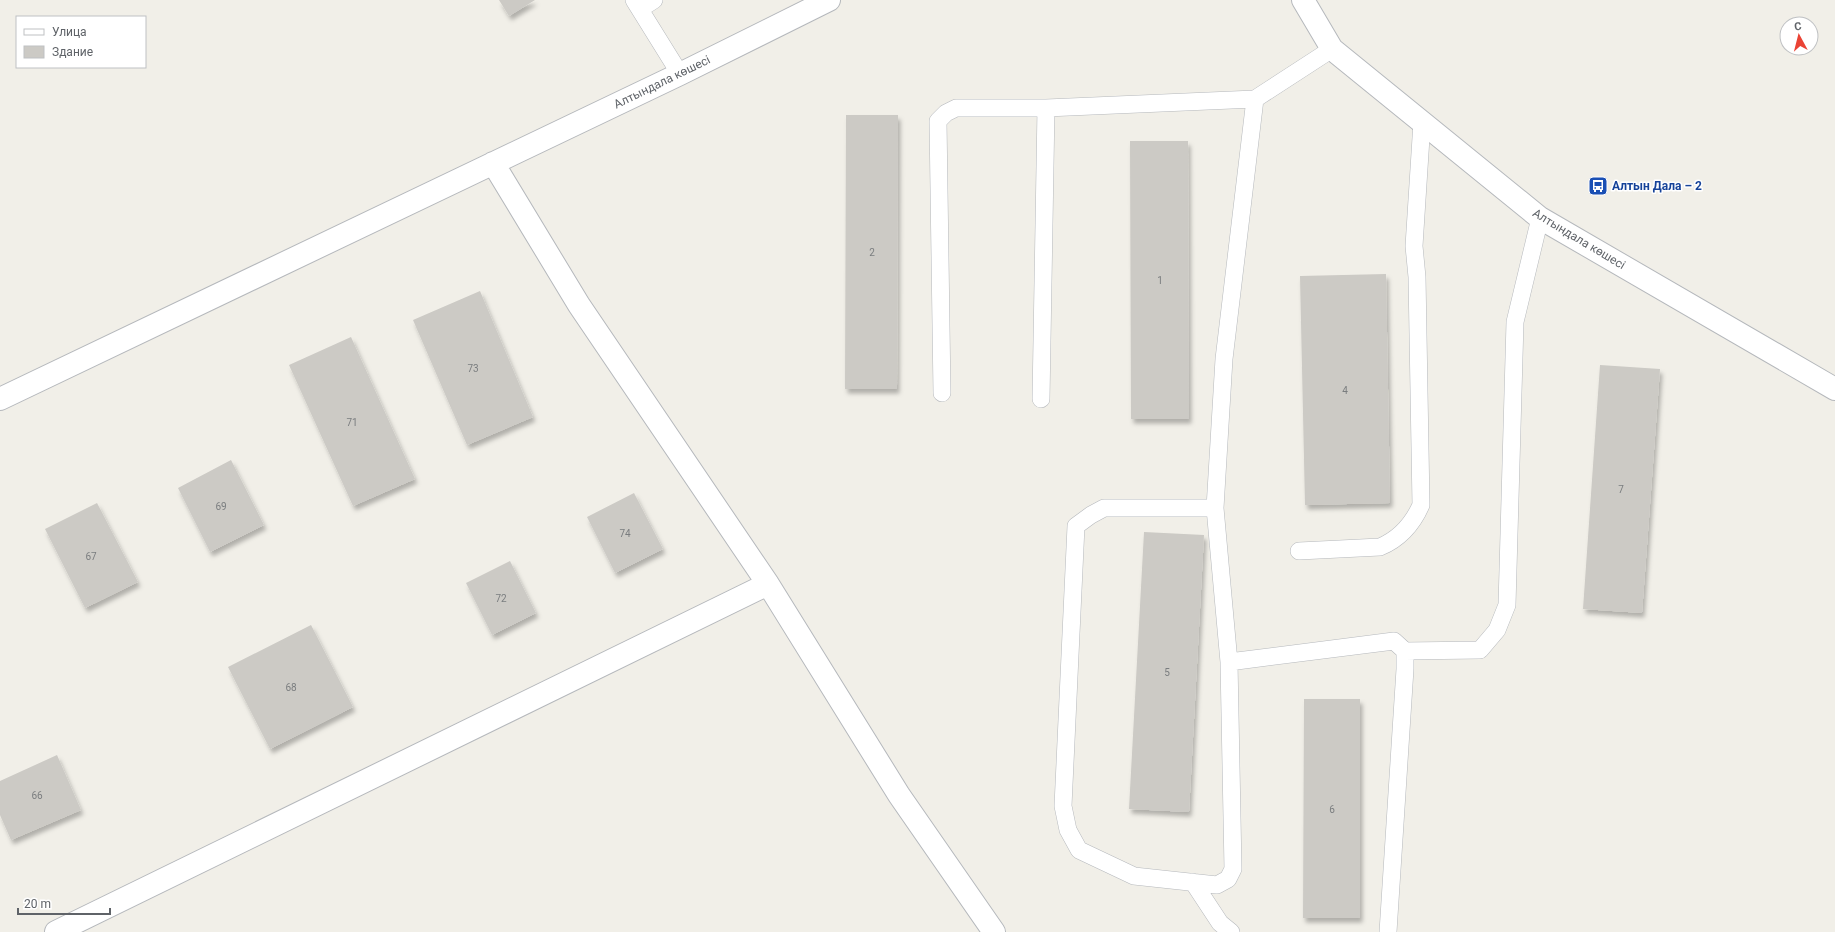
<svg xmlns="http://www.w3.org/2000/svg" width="1835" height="932" viewBox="0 0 1835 932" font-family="Roboto,sans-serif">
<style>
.building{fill:#cccac5;filter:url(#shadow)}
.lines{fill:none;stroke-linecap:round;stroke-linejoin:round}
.service-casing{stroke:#b5b8bc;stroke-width:18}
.minor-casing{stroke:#b5b8bc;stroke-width:24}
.service{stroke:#fff;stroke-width:17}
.minor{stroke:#fff;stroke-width:22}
.labels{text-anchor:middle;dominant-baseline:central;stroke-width:3;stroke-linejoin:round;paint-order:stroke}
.number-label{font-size:10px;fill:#7a7d7f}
.street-label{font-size:12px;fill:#5f6368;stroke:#fff}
.transit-label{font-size:12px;font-weight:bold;fill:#164399;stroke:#fff;text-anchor:start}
</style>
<defs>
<filter id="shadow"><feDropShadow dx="2.5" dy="4.5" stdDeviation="2" flood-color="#0004"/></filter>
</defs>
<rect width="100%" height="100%" fill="#f1efe8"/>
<path class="building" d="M499,0H535L509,16Z
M846,115H898L897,389H845Z
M1130,141H1188L1189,419H1131Z
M1386,274L1390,503L1305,505L1300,276Z
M480,291L533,417L467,445L413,320Z
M351,337L415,479L353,506L289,365Z
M1600,365L1660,369L1642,613L1583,609Z
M231,460L264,525L210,552L178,488Z
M634,493L663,549L615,573L587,517Z
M97,503L138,582L85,608L45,529Z
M1144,532L1204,535L1189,812L1129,809Z
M510,561L536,613L492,635L466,583Z
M311,625L353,707L270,749L228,667Z
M1304,699H1360V918H1303Z
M57,755L81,810L11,840L0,815V781Z"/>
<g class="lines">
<defs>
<path id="service" d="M634,0L680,74
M640,9L654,0
M942,393L938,121L946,113L956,108H1046L1255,99L1332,49
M1041,399L1046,108
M1215,508H1104L1091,515L1076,526L1063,806L1068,830L1079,850L1134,876L1217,885L1228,879L1233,869L1229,662L1215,508L1224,359L1255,99
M1299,551L1380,547C1399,539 1413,523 1421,505L1417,277L1414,246L1422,122
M1405,651L1480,650L1497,630L1507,605L1515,322L1540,218
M1229,662L1394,641L1405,651V669L1388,932
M1193,882L1220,923L1231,932"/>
<path id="minor" d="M1303,0L1332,49L1540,218L1835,389
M493,163L579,305L768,584L899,795L994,932
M0,399L680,74L829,0
M56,932L768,584"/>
</defs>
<use href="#service" class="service-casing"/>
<use href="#minor" class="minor-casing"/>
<use href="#service" class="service"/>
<use href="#minor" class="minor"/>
</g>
<defs>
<symbol id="bus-square" viewBox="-11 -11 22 22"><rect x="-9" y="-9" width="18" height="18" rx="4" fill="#1a4fb4" stroke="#fff"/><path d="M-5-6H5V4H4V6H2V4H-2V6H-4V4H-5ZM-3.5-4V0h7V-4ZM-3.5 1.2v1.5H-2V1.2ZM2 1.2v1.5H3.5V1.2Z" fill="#fff"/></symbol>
</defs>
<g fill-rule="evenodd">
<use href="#bus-square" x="1587" y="175" width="22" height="22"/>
</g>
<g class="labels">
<g class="number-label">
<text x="872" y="252">2</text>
<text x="1160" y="280">1</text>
<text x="473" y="368">73</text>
<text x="1345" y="390">4</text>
<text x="352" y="422">71</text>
<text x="1621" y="489">7</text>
<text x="221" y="506">69</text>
<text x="625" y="533">74</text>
<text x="91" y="556">67</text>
<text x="501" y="598">72</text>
<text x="1167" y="672">5</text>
<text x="291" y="687">68</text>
<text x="37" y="795">66</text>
<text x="1332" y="809">6</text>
</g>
<g class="street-label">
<text transform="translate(662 82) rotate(-26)">Алтындала көшесі</text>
<text transform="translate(1579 239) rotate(31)">Алтындала көшесі</text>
</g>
<g class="transit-label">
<text x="1612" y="186">Алтын Дала – 2</text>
</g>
</g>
<rect x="16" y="16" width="130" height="52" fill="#ffffff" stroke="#bfc1c3"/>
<rect x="24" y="29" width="20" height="6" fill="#ffffff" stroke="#bfc1c3"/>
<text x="52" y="36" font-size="12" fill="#5f6368">Улица</text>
<rect x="24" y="46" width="20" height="12" fill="#cccac5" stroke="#bfc1c3"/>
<text x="52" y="56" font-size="12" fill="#5f6368">Здание</text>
<g transform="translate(1799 36) rotate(353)"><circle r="19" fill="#ffffff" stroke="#bfc1c3"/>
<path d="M0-3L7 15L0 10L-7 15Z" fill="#ea4335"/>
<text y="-6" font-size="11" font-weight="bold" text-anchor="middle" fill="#5f6368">С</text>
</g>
<path d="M18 908v6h92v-6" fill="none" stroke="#5f6368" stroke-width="2"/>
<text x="24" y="908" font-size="12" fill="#5f6368" stroke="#ffffff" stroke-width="3" paint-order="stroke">20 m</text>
</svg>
